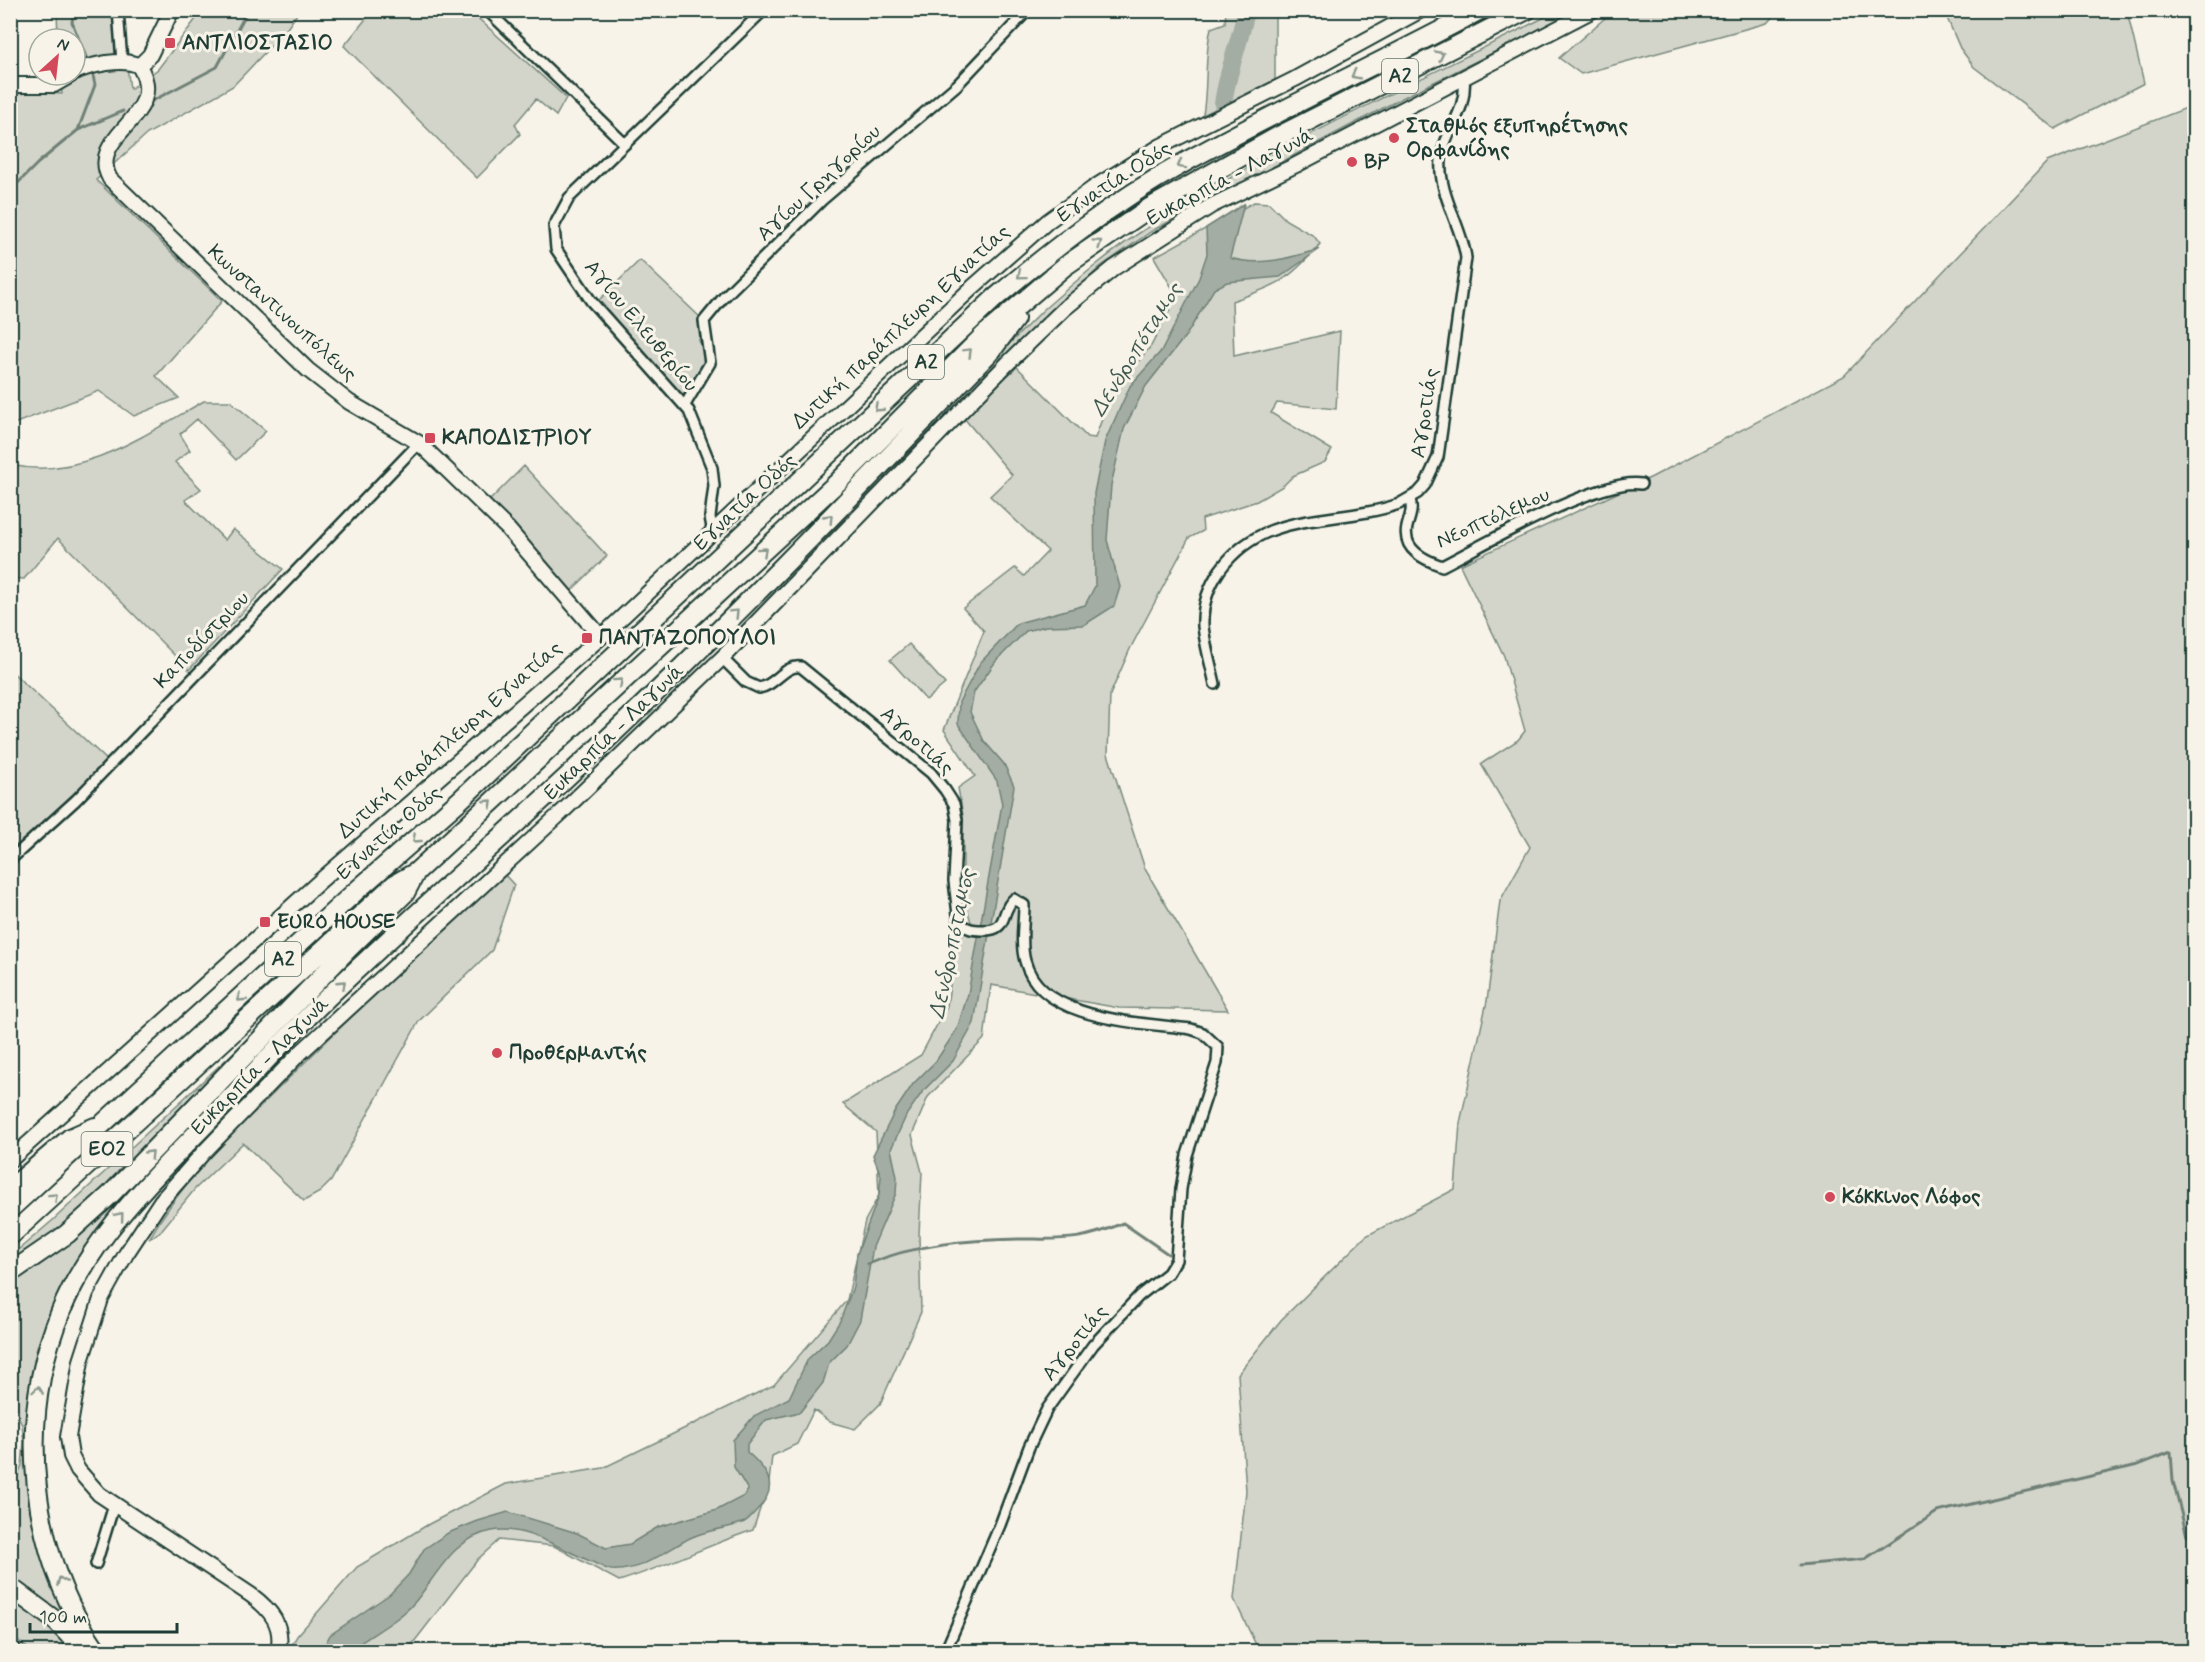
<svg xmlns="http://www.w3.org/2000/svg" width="2205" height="1662" viewBox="0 0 2205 1662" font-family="Mynerve,sans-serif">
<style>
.green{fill:#d3d5ca;stroke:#79897f;stroke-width:1.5}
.water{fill:#a4ada3;stroke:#6f8077;stroke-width:1.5}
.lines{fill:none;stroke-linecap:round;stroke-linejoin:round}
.stream{stroke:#6f8077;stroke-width:3}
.river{stroke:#a4ada3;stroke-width:18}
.street-casing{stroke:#1f3d34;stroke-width:14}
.secondary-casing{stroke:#1f3d34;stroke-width:18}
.highway-casing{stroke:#1f3d34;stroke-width:22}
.street{stroke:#f7f3e8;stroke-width:9}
.secondary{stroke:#f7f3e8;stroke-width:14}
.highway{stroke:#f7f3e8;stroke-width:18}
.oneway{stroke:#8b988e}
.poi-dot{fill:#d1495b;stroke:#f7f3e8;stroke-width:2}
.labels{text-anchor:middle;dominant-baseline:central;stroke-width:6;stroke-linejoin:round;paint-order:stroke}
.shield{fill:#f7f3e8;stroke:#60746a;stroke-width:1.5}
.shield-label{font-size:20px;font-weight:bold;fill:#1f3d34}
.poi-label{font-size:21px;font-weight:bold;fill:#1f3d34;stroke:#f7f3e8;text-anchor:start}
.street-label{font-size:21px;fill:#1f3d34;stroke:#f7f3e8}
.water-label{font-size:22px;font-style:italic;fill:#405950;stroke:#f7f3e8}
</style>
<rect width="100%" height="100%" fill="#f7f3e8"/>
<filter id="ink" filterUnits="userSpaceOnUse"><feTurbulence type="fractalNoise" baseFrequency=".0167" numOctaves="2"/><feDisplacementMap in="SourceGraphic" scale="12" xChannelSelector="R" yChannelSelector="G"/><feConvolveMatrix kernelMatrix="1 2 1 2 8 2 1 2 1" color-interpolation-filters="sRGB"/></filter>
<g filter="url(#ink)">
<path class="green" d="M373,10L470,11L566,98L556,116L536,99L515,124L520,134L477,178L344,46Z
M57,11H120L130,89L158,69L202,11H299L286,30L233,86L147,134L96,180L222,301L156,376L179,398L134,416L99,391L11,425L10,91L62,94L60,75H75V39H58Z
M1226,11H1275V80L1203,115C1208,86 1204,56 1211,28L1225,23Z
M1557,11H1577L1402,98L1152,231L1100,267L879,481L682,682L679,676L1043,310C1077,280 1112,250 1150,226C1277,145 1423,79 1557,11Z
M1613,11V10L1778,11L1767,23L1581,74L1559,58Z
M1944,11H2127L2144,83L2055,129L1974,67L1960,48Z
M2194,105V1651H1259L1234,1599L1246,1491L1238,1374L1281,1320L1366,1236L1455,1189L1460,1123L1487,1001L1500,901L1530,847L1481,764L1518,740L1525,731L1504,656L1460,565L1652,477L1844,376L2047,162Z
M1254,202L1269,203L1286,220L1314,236L1320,244C1290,280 1277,286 1232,301L1234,356L1340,331L1336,409L1277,403L1271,413L1332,450L1325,462L1293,476L1283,486L1257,501L1202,519L1203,531L1189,538L1130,649L1110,695L1108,754L1145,869L1228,1010L1119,1008L991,985L984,1039L928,1097L912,1135L922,1172L919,1235L921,1312L880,1404L855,1429L830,1422L814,1410L797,1444L772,1456L769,1482L753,1530C708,1545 665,1567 619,1581L554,1546L499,1540L478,1559L407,1651L288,1652L297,1636L357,1567L429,1524L506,1484L603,1468L774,1385L847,1300L865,1221L879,1195L876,1132L843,1104L921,1055L947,1006L956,943L971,922L963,895V816L958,788L975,776L944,730L984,631L963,608L1015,568L1024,576L1048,551L990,496L1012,475L963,417L1017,367L1087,437L1095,438L1112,392L1151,346L1177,296L1154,257Z
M640,260L702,319L699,341L711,358L701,380L681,396L597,302Z
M204,401H230L266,431L236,460L197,419L180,434L190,450L175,462L201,489L185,500L225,540L233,529L283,569L189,670L58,538L24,579L11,578V465C81,481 146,434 204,401Z
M524,466L607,556L569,593L488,502Z
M909,644L945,684L926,700L890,660Z
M10,670L108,761L11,853H10Z
M503,873L514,885L492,950L419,1021L331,1181L320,1192L304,1201L243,1143L195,1189L160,1232L149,1239C180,1183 228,1138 273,1094C348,1018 426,946 503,873Z
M249,1038L251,1040L91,1206L11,1268V1256L52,1221Z
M120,1196L123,1200L64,1288L37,1347L28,1407L71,1623L11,1582L10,1492L22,1465L24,1443L22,1425L11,1398V1295L17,1293L12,1281L53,1255Z
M10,1599L41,1619L75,1651H31L11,1635Z"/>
<path class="water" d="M1244,204L1230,258C1260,267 1290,258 1320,249L1280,277L1227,282L1214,289L1187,334L1146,386L1124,429L1111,485L1107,540L1120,587L1114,606L1084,625L1046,626L1026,631L996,661L974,692L970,712L984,741L1004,764L1014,786L974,1023L953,1061L923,1091L907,1114L891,1149L897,1177L896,1193L873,1247L860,1320L847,1345L829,1363L823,1383L800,1412L766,1420L747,1444V1452C769,1471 780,1488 756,1511C752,1515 748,1521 742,1523C725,1529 707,1530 690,1538C665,1551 642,1572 611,1570C605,1569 597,1564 590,1561C561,1549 525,1525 492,1531C452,1538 437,1576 414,1603C399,1620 374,1633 356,1646L354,1651L321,1652L330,1635L390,1594L409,1574L424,1549L448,1533L478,1521L508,1512L577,1533L606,1548L630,1544L658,1527L717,1510L744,1496L748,1490L734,1467L733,1440L754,1416L789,1398L808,1359L828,1340L840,1321L853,1287L857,1254L879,1195L881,1176L873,1155L895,1111L913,1084L936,1061L957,1029L968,994L1002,804L997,781L958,724L959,702L980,663L1018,623L1085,605L1095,586L1094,493L1105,441L1130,386L1162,350L1199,278L1207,254L1206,228Z"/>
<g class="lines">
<path class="stream" d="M74,10L72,22L88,62
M154,100L217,67L248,10
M78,130L123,111
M10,191L38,163L78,130L95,85L92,71
M868,1264C915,1244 968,1240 1018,1239C1064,1239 1079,1242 1123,1223L1168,1254
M1800,1565L1865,1559L1937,1512L2138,1465L2171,1452L2173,1481L2187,1536"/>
<path class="river" d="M1223,104C1227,72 1240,43 1246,10"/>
<defs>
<path id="street" d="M118,10L122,62
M487,10L625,144
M685,405L710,363L704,321L723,298L822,200L957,85L1028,10
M1410,499C1413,511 1410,515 1407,527C1402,550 1425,560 1442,566C1481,546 1601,477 1641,484
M713,533L710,517L714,486L712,468L689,411L591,301L556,249L554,226L569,198L764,10
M722,658L746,682L759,688C775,686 785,664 801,667L931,773L945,790L954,804L957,820L954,881L959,923C968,929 972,930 982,930C1010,931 999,912 1014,899L1024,905C1024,922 1020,944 1025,961C1041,1022 1141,1022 1191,1029L1203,1033L1218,1047L1217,1063L1187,1155L1181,1189L1176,1260L1168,1273L1139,1296L1093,1345L1047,1409L1029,1447L1000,1525L945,1652
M1215,684C1211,665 1205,645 1203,626C1202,606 1209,586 1220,570C1265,508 1335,526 1399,504L1418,493L1425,485L1438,457L1466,258C1462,226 1438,194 1441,160C1444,130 1468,113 1464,77
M10,860L76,800L419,443
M96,1564L114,1505"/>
<path id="secondary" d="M139,66C171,117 85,134 110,179L308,370L349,402L419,443L441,464L507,528L601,637
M139,66L150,55L172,10
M75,72C90,65 124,57 139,66
M10,85H54L71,75
M10,1160L320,881L601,637L973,287L1048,221L1095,187L1161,146L1295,79L1421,10
M278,1652C284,1625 271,1610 251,1595L99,1494L78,1470L71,1456L68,1437L81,1361L101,1299L126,1254L161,1201L203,1153L298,1055L561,813L722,658L1007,364L1065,308L1114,268L1211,206L1296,165L1593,10"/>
<path id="highway" d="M10,1189L70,1138L95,1127
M10,1209L355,892L460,800L995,298C1053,249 1113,202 1180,165C1278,110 1381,63 1480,10
M10,1236L395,884L416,872L838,482L984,335L1065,266L1151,207L1275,138L1527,10
M10,1273L67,1234L110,1195L350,947L405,893L416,872
M10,1587L56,1621L85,1652
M10,1650L12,1652
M98,1652C29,1554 16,1420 61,1311C94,1231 161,1171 219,1110C256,1072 291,1032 329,996C419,909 514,828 604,742C727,626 844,504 961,382L992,350L1015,319"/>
</defs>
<use href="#street" class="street-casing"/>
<use href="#secondary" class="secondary-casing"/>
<use href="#highway" class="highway-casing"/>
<use href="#street" class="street"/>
<use href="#secondary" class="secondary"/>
<use href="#highway" class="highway"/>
</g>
<defs><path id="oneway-chevron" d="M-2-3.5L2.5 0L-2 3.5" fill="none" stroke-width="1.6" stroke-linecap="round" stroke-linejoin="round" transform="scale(1.5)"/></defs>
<g class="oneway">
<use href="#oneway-chevron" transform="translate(1440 55) rotate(-27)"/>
<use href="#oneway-chevron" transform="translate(1355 75) rotate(153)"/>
<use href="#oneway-chevron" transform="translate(1181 165) rotate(151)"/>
<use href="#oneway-chevron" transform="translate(1098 243) rotate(-35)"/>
<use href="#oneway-chevron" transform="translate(1021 275) rotate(140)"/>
<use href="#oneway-chevron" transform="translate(968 352) rotate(-45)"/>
<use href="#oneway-chevron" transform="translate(878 408) rotate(137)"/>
<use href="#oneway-chevron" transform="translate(829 518) rotate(-46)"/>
<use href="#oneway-chevron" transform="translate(763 551) rotate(-42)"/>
<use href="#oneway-chevron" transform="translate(735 613) rotate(-45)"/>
<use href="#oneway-chevron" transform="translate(619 682) rotate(-42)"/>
<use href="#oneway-chevron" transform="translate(489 803) rotate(-43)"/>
<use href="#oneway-chevron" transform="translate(416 839) rotate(139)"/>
<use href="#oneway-chevron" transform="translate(342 984) rotate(-43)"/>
<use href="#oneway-chevron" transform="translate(241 998) rotate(137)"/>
<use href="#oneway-chevron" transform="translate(150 1154) rotate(-46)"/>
<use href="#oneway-chevron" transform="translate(54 1197) rotate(-42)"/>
<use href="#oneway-chevron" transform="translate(120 1216) rotate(-50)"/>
<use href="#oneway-chevron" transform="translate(38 1390) rotate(-82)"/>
<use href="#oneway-chevron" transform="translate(61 1581) rotate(-113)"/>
</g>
</g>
<g class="poi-dot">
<rect x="164" y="37" width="12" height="12" rx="3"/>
<circle cx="1394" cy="138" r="6"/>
<circle cx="1352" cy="162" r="6"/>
<rect x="424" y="432" width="12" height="12" rx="3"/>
<rect x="581" y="632" width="12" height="12" rx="3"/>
<rect x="259" y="916" width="12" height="12" rx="3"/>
<circle cx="497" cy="1053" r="6"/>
<circle cx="1830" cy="1197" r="6"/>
</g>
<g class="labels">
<g class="shield">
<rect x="1382" y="59" width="36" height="34" rx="4.5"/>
<rect x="908" y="345" width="36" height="34" rx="4.5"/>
<rect x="265" y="942" width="36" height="34" rx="4.5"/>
<rect x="81.5" y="1132" width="51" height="34" rx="4.5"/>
</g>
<g class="shield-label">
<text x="1400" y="76">Α2</text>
<text x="926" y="362">Α2</text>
<text x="283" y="959">Α2</text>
<text x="107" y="1149">ΕΟ2</text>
</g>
<g class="poi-label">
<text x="182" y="43">ΑΝΤΛΙΟΣΤΑΣΙΟ</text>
<text x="1406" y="126">Σταθμός εξυπηρέτησης<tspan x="1406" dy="24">Ορφανίδης</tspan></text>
<text x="1364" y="162">BP</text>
<text x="442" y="438">ΚΑΠΟΔΙΣΤΡΙΟΥ</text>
<text x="599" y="638">ΠΑΝΤΑΖΟΠΟΥΛΟΙ</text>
<text x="277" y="922">EURO HOUSE</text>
<text x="509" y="1053">Προθερμαντής</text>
<text x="1842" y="1197">Κόκκινος Λόφος</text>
</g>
<g class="street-label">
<text transform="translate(1230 177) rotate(-28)">Ευκαρπία - Λαγυνά</text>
<text transform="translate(1114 182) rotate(-33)">Εγνατία Οδός</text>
<text transform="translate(819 183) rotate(-43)">Αγίου Γρηγορίου</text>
<text transform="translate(282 313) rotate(42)">Κωνσταντινουπόλεως</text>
<text transform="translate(641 326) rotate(50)">Αγίου Ελευθερίου</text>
<text transform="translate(901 327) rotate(-43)">Δυτική παράπλευρη Εγνατίας</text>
<text transform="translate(1425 413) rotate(-81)">Αγροτιάς</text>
<text transform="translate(745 502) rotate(-43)">Εγνατία Οδός</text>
<text transform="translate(1493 518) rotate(-24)">Νεοπτόλεμου</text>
<text transform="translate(202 640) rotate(-46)">Καποδίστριου</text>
<text transform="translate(614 732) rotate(-44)">Ευκαρπία - Λαγυνά</text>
<text transform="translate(450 740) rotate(-41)">Δυτική παράπλευρη Εγνατίας</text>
<text transform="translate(917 741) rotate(42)">Αγροτιάς</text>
<text transform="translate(389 833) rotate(-41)">Εγνατία Οδός</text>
<text transform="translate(260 1066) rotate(-45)">Ευκαρπία - Λαγυνά</text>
<text transform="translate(1075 1343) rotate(-51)">Αγροτιάς</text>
</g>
<g class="water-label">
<text transform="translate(1137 350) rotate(-58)">Δενδροπόταμος</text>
<text transform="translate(953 944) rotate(-78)">Δενδροπόταμος</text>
</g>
</g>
<rect width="2205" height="1662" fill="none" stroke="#f7f3e8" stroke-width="36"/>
<rect x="18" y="18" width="2169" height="1626" fill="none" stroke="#1f3d34" stroke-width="2" filter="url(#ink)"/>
<g transform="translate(57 57) rotate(27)"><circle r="28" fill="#f7f3e8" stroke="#a1aaa0" stroke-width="1.5"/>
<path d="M0-4.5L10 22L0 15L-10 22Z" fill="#d1495b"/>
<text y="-9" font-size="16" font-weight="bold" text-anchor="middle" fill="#1f3d34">N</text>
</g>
<path d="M30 1623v9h147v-9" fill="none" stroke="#1f3d34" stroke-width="3"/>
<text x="39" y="1623" font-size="18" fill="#1f3d34" stroke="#f7f3e8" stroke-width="4.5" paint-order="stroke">100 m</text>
</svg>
